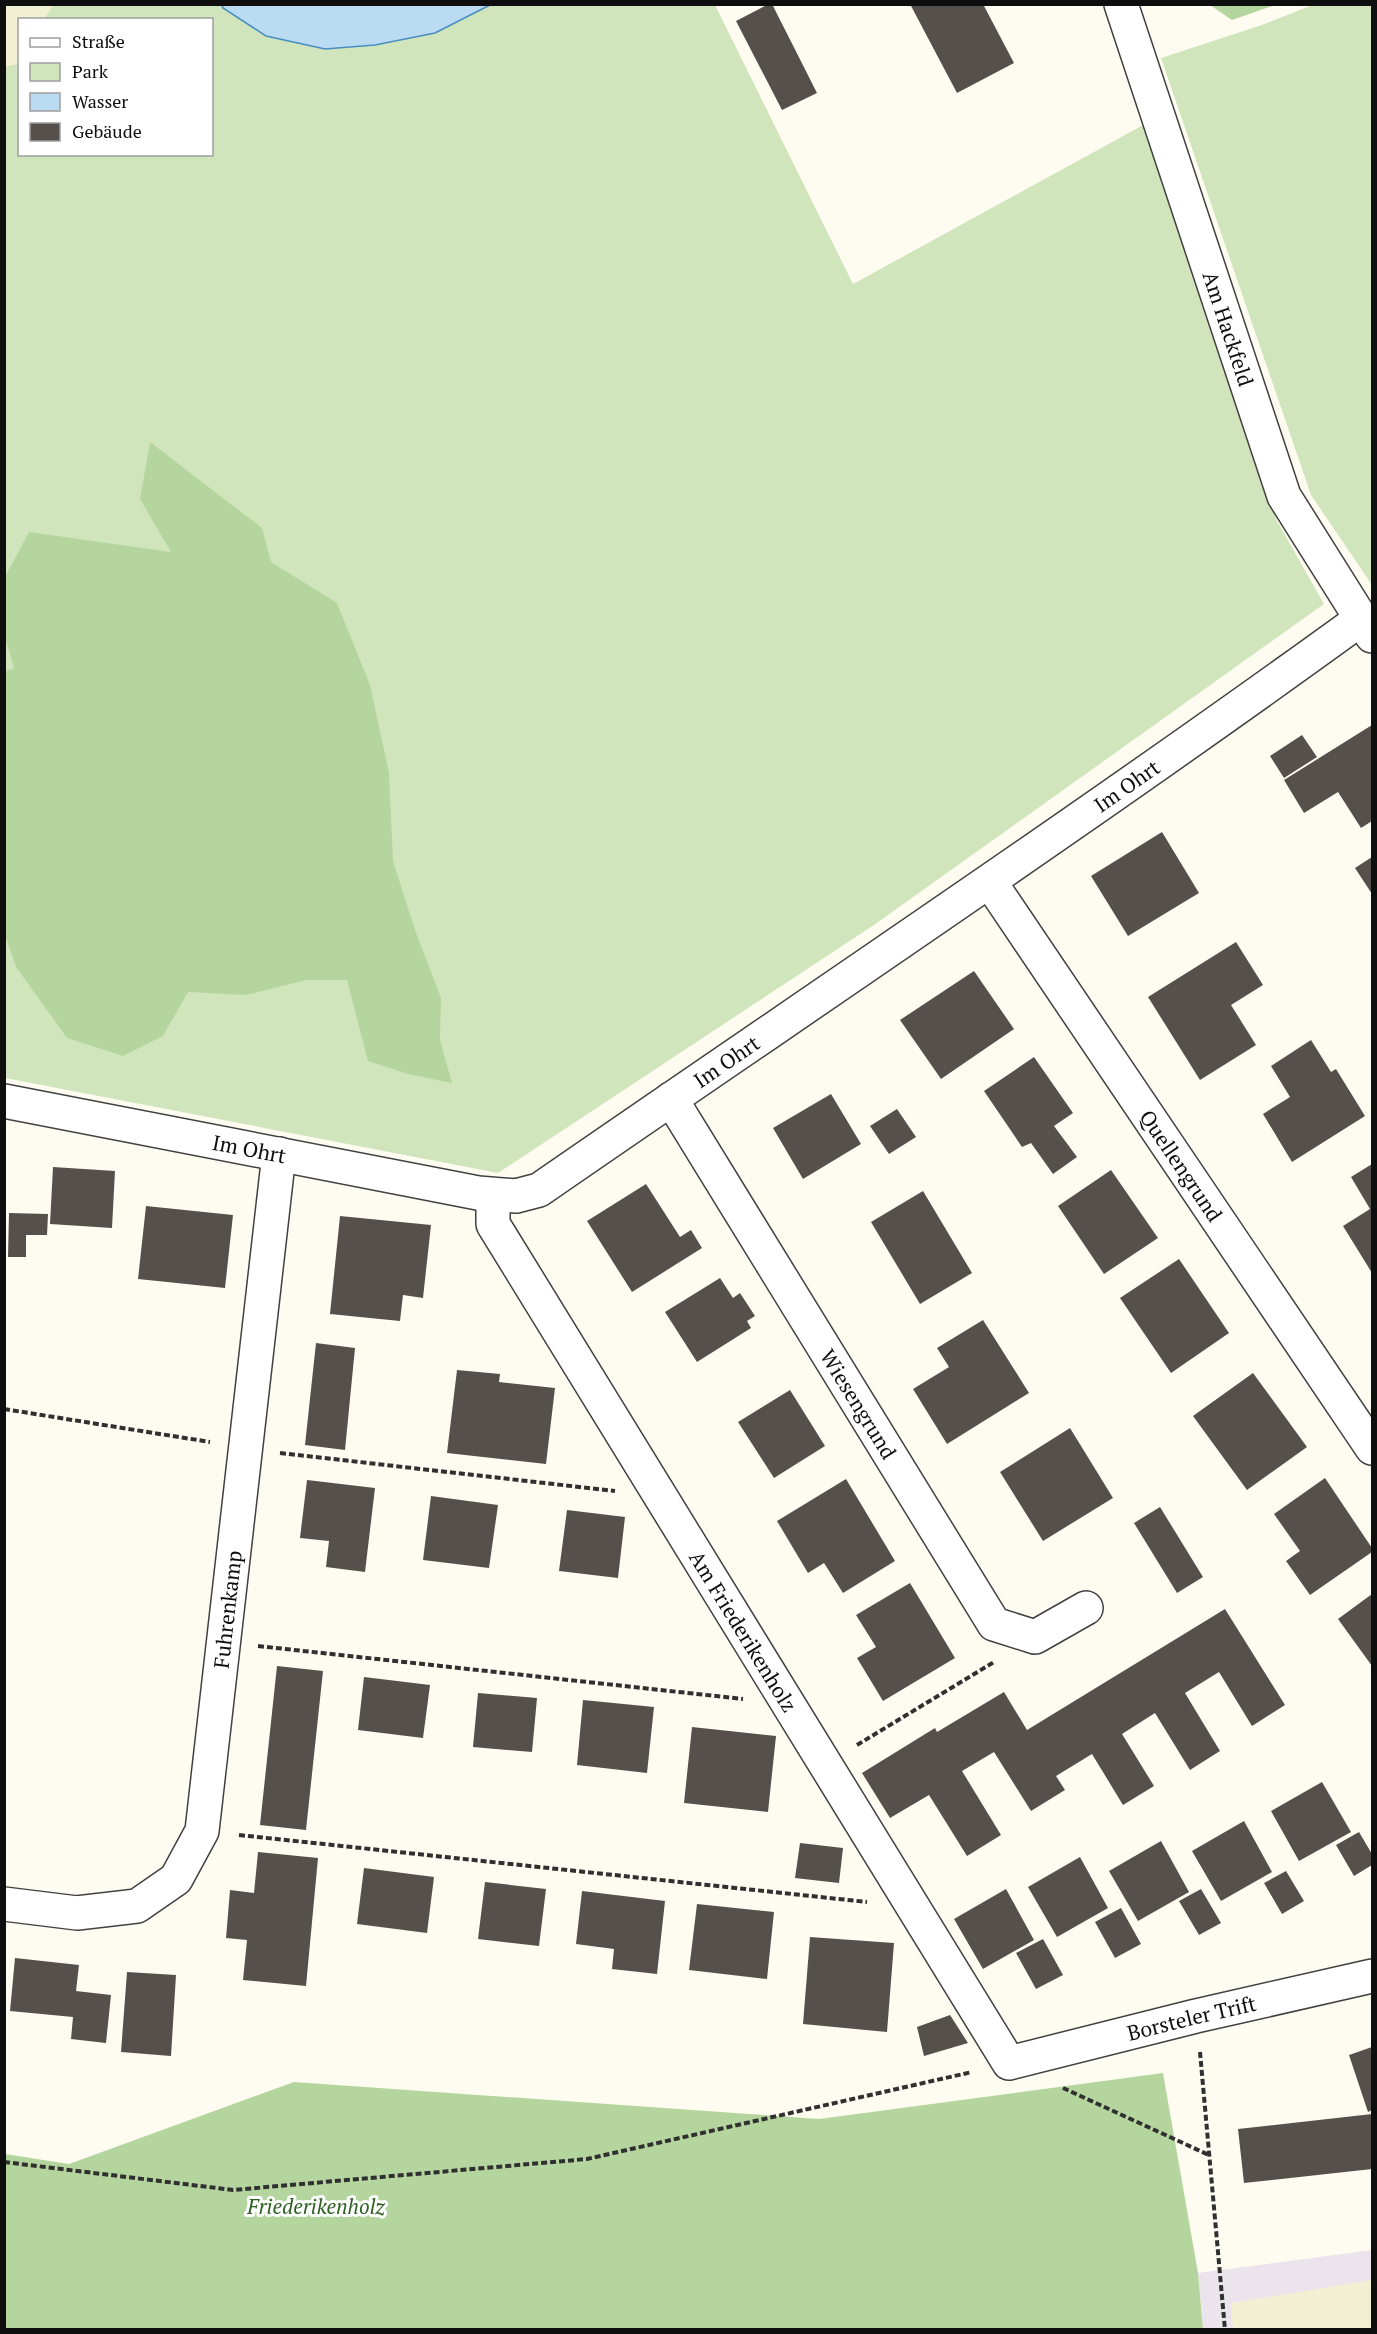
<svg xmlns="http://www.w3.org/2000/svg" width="1377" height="2334" viewBox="0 0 1377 2334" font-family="'PT Serif',serif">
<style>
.industrial{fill:#ebe4ec}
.farmland{fill:#f2f0d3}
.green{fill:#d1e5bd}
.forest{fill:#b5d59e}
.water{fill:#badbf1;stroke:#488ec1;stroke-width:1.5}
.building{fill:#56504c}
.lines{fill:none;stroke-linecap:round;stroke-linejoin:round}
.minor-casing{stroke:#414141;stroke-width:36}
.path{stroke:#303030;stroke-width:4;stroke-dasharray:6 3;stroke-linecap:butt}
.minor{stroke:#fff;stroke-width:33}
.labels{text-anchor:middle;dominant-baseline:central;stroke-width:6;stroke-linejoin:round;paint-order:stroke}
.street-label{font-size:21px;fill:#0e0e0e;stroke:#fff}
.park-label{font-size:21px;font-style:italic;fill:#2f6024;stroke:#fff}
</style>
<rect width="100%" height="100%" fill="#fefcf1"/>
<path class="industrial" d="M1372,2250V2329H1203L1198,2273Z"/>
<path class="farmland" d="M4,5H53L44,19L20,20L19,61L17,64L5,67Z
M1372,2280V2329H1233L1231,2303Z"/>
<path class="green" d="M1315,4L1372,5V585L1311,495L1161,58L1262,25Z
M53,5H715L853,284L1145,124L1276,519L1324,604L874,925L498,1173L5,1078L4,67L17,64L19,61L20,154H212V20L44,19Z"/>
<path class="forest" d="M1210,5H1275L1232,20Z
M150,442L262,528L271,562L337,603L370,685L389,773L393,861L415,930L441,998L440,1040L452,1083L408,1074L368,1061L347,980H306L246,995L188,992L163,1036L123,1056L67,1038L16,967L4,932V672L14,668L5,637V577L29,532L171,552L140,499Z
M1163,2073L1198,2273L1203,2329H5V2154L69,2164L294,2082L819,2119Z"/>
<path class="water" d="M222,5H490L435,33L375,45L325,49L266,36L223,8Z"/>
<path class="building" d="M769,4H772L817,93L782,110L736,21Z
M910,4H983L1014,63L957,93Z
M1372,725V821L1361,828L1338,792L1304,813L1284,780Z
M1302,735L1317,757L1284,778L1270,756Z
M1162,832L1199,893L1128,936L1091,876Z
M1372,857V894L1355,868Z
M1236,942L1263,985L1231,1005L1256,1045L1200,1080L1148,997Z
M974,971L1014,1029L941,1079L900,1020Z
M1311,1040L1331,1072L1336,1069L1365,1116L1292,1162L1263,1114L1290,1097L1271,1066Z
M1034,1057L1073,1113L1054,1126L1077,1157L1053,1174L1031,1143L1022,1147L984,1091Z
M831,1094L861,1144L803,1179L773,1128Z
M897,1109L916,1137L889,1154L870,1126Z
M1372,1164V1273L1343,1226L1370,1209L1351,1177Z
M53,1167L115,1171L112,1228L50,1224Z
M1111,1170L1158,1238L1104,1274L1058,1206Z
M646,1184L680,1237L691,1230L702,1248L632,1292L587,1221Z
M923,1191L972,1273L920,1304L871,1222Z
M146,1206L233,1215L225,1288L138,1279Z
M9,1213L48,1214L47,1235H26V1257H8Z
M340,1216L431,1225L423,1298L403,1295L400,1321L330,1314Z
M1179,1259L1229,1333L1171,1373L1120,1298Z
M720,1278L733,1298L740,1293L755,1316L747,1321L751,1328L697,1362L665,1312Z
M983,1320L1029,1393L947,1444L913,1389L949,1367L937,1348Z
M316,1343L355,1348L345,1450L305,1445Z
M457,1370L500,1374L499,1382L555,1388L546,1464L447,1453Z
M1253,1373L1307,1447L1247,1490L1193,1416Z
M790,1390L825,1446L774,1478L738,1422Z
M1070,1428L1113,1498L1043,1541L1000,1472Z
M1325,1478L1372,1548V1552L1310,1595L1286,1561L1300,1551L1274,1514Z
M846,1479L895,1561L843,1593L824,1563L808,1573L777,1521Z
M307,1480L375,1488L365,1572L326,1567L329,1541L300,1538Z
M431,1496L498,1505L489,1568L423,1560Z
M1160,1507L1203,1577L1177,1593L1134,1523Z
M567,1510L625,1517L618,1578L559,1571Z
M910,1583L955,1658L883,1701L857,1658L876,1647L856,1615Z
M1372,1594V1666L1338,1619Z
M1225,1609L1285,1705L1252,1726L1219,1672L1185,1693L1220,1751L1190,1770L1155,1713L1122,1734L1154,1786L1123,1805L1092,1754L1056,1776L1065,1790L1031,1811L994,1752L962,1771L1001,1835L967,1856L929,1795L890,1818L862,1773L935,1728L937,1732L1004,1692L1027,1730Z
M277,1666L323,1671L306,1830L260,1825Z
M364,1677L430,1685L423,1738L358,1730Z
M478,1693L537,1698L532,1752L473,1747Z
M583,1700L654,1707L647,1773L577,1765Z
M692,1727L776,1736L768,1812L684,1803Z
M1322,1782L1351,1832L1299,1861L1271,1811Z
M1244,1821L1272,1872L1221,1901L1192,1851Z
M1359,1832L1372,1854V1865L1354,1876L1336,1845Z
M1161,1841L1189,1892L1138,1921L1109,1871Z
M800,1843L843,1848L839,1883L795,1878Z
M258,1852L318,1858L306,1986L243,1980L247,1940L226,1938L230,1890L254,1893Z
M1080,1857L1108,1908L1057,1937L1028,1887Z
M364,1868L434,1877L427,1933L357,1924Z
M1286,1871L1304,1901L1282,1914L1264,1883Z
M485,1882L546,1889L539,1946L478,1939Z
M1006,1889L1034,1940L983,1969L954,1919Z
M1201,1889L1221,1923L1199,1935L1179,1901Z
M582,1891L665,1901L657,1974L612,1969L614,1949L576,1944Z
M697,1904L774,1912L767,1979L689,1970Z
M1121,1908L1141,1944L1115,1958L1095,1922Z
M810,1937L894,1943L887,2032L803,2024Z
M1043,1939L1063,1975L1036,1989L1016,1953Z
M15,1958L79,1965L76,1991L111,1995L106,2043L71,2039L73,2017L10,2011Z
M127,1972L176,1975L171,2056L121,2052Z
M950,2015L968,2043L924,2056L917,2027Z
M1372,2047V2110L1368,2112L1349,2055Z
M1372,2114V2169L1244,2183L1238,2129Z"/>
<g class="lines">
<defs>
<g id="minor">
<path id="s1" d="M1121,4L1284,496L1372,636"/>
<path id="s2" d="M990,882L1372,1448"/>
<path id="s3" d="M671,1099L994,1624L1035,1637L1086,1608"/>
<path id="s4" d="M4,1101L478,1193L516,1196L539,1190C814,1000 1091,815 1361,619"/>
<path id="s5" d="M493,1195V1224L1009,2063L1196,2016L1372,1976"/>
<path id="s6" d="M4,1904L77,1913L137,1906L176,1879L202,1831L279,1154"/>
</g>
</defs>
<use href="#minor" class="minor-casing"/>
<path class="path" d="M4,1409L210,1442
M280,1453L615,1491
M258,1646L743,1699
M857,1745L994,1662
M239,1835L867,1902
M1200,2052L1225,2330
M1063,2088L1209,2155
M4,2162L233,2190L587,2159L972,2072"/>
<use href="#minor" class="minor"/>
</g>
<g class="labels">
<g class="street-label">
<text stroke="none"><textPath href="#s1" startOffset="342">Am Hackfeld</textPath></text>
<text stroke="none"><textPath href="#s4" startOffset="1258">Im Ohrt</textPath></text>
<text stroke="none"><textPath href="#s4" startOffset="772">Im Ohrt</textPath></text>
<text stroke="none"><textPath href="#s4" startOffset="250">Im Ohrt</textPath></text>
<text stroke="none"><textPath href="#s2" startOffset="342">Quellengrund</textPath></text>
<text stroke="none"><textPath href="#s3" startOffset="358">Wiesengrund</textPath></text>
<text stroke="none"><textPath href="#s6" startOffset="459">Fuhrenkamp</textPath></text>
<text stroke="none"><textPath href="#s5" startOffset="507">Am Friederikenholz</textPath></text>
<text stroke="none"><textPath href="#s5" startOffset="1202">Borsteler Trift</textPath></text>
</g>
<g class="park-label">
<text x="316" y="2206">Friederikenholz</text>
</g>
</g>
<rect width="1377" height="2334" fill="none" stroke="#0e0e0e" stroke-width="12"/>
<rect x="18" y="18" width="195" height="138" fill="#ffffff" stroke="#9f9f9f" stroke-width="1.5"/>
<rect x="30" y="38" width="30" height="9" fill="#ffffff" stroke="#9f9f9f" stroke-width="1.5"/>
<text x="72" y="48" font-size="18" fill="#0e0e0e">Straße</text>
<rect x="30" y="63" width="30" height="18" fill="#d1e5bd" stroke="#9f9f9f" stroke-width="1.5"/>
<text x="72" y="78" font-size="18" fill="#0e0e0e">Park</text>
<rect x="30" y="93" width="30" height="18" fill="#badbf1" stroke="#9f9f9f" stroke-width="1.5"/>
<text x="72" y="108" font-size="18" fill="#0e0e0e">Wasser</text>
<rect x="30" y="123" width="30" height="18" fill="#56504c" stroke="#9f9f9f" stroke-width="1.5"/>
<text x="72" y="138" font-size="18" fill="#0e0e0e">Gebäude</text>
</svg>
